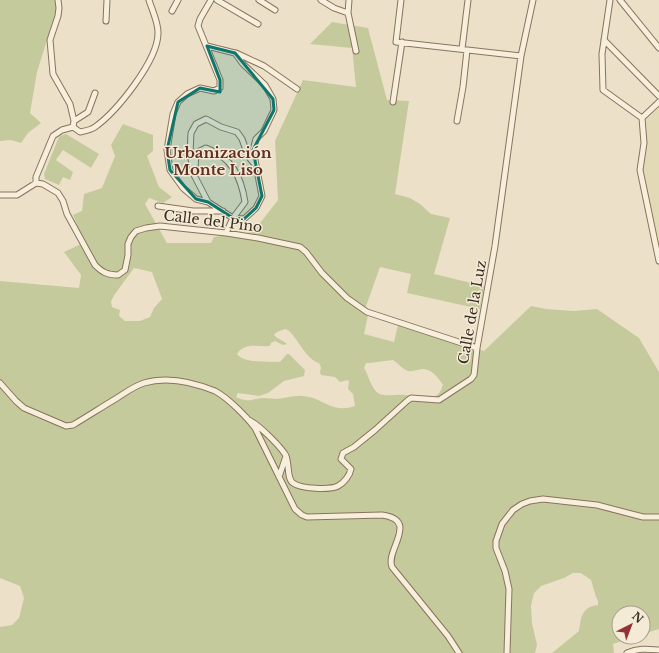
<svg xmlns="http://www.w3.org/2000/svg" width="659" height="653" viewBox="0 0 659 653" font-family="'Libre Baskerville',serif">
<style>
.farmland{fill:#e2dab6}
.green{fill:#c5ca9c;fill-rule:evenodd}
.lines{fill:none;stroke-linecap:round;stroke-linejoin:round}
.minor-casing{stroke:#87745e;stroke-width:7}
.minor{stroke:#f7efdb;stroke-width:5}
.marked{fill:#0f766e;fill-opacity:0.2;stroke:#0f766e;stroke-width:3;stroke-linejoin:round}
.labels{text-anchor:middle;dominant-baseline:central;stroke-width:3;stroke-linejoin:round;paint-order:stroke}
.street-label{font-size:14px;fill:#392c21;stroke:#f4ebd7}
.neighbourhood-label{font-size:15px;font-weight:bold;fill:#632f22;stroke:#f4ebd7}
</style>
<rect width="100%" height="100%" fill="#ece1c8"/>
<path class="farmland" d="M659,107V250L642,171L646,144V120Z"/>
<path class="green" d="M0,0H56L57,8L37,72L30,113L41,123L28,133L21,143L11,140L0,141Z
M332,22L368,28L387,100L409,101L395,194L410,198L420,204L431,214L450,218L434,274L484,286L480,309L407,293L411,274L380,267L365,309L368,315L364,334L394,342L398,325L484,351L531,306L546,309L574,311L597,309L639,338L659,372V629L643,634V613H619V637H633L613,644L614,653H552L579,631C581,618 581,607 598,605V601L596,597L591,580L581,573H573L564,578L541,586L534,593L531,606L532,623L537,645L535,653H0V627L12,625L19,618L24,598L20,586L0,578V281L79,288L81,275L64,252L81,244L82,237L73,215L82,211L84,194L102,188L115,156L111,145L123,124L153,135V151L147,156L159,187L172,197L163,203L149,198L145,204L167,243H211L214,237L253,232L278,200L275,141L303,80L356,87L352,48L310,44ZM134,268L152,272C155,281 159,290 162,299L154,308L150,317L140,321H125L119,316L120,310L112,307L111,301L115,294ZM285,329C295,331 304,359 319,363L321,368L320,372L321,375L335,377L340,382L348,380L349,382L348,389L353,394L355,406C332,414 324,398 303,396C295,395 286,398 278,399C273,399 268,398 263,398C250,399 249,403 236,397L238,393L259,396L268,393L284,381L304,376L305,370L289,354H287L280,362C269,361 244,364 237,354C245,342 258,347 270,346L271,343L275,341L283,345L287,344C283,340 277,339 274,335L277,332ZM393,360C398,363 402,369 408,371C413,372 419,369 424,369C433,370 438,378 443,385C441,390 440,393 436,396C427,401 414,395 405,395C397,394 387,397 380,394C371,390 369,375 364,368L366,363H369Z
M66,134L99,154L91,168L63,150L56,160L73,172L70,180L63,177L59,185L45,179L44,174L58,139L60,136Z"/>
<g class="lines">
<defs>
<path id="minor" d="M58,0L59,8L58,16L50,40L53,74L70,104L74,121L73,127
M217,0L258,24
M259,0L275,10
M321,0L334,8L348,13
M349,0L348,13L356,51
M401,0L396,42L521,56
M610,0L602,54L603,90L642,118
M620,0L659,48
M172,11L178,0
M106,21L107,0
M604,40L659,96
M207,46L235,53L243,64L265,85L273,99L274,110L264,131L256,139L253,150L262,196L256,208L244,219L233,218L208,202L196,199L183,188L170,170L167,150L173,114L178,102L187,94L200,88L214,91L220,88V80L198,26L200,19L211,0
M462,49L468,0
M236,53L264,66L297,89
M393,102L402,42
M642,118L644,143L640,170L659,261
M642,118L659,102
M74,121L88,112L95,93
M457,121L463,87L467,50
M195,168L196,153L206,148C232,157 241,177 245,202L233,218L226,233
M36,183V177L53,136L62,130L73,127L80,132C85,131 91,130 95,127C116,112 159,60 158,32C158,22 152,10 149,0
M0,195H17L36,183L43,184L58,193L63,201L67,214L95,265C102,272 107,275 118,275L125,270L128,255V244L131,237L136,231L146,228L160,226L226,233L258,238L300,247L306,252L322,273L347,298L367,312L477,348
M208,202L194,175L190,153L191,133L196,124L206,119L221,127L237,132L242,139L248,156L256,166
M158,206L193,211H223
M0,383L16,401L24,408L66,426L73,425C88,416 102,407 117,398C125,393 134,386 144,383C167,376 193,382 215,391C228,398 246,416 255,428L295,509L302,515L307,517L382,515C420,520 385,550 392,567L448,636L459,653
M249,420C260,426 278,444 285,454C290,461 286,478 293,483C301,489 330,490 338,486C344,483 350,475 351,469L341,459L343,453L354,447L375,430L407,401L411,398L439,400L471,379L474,375L477,348L495,246L521,56L533,0
M279,477L286,456
M507,653L509,589L505,571L496,548V541L502,524L513,510L522,504L530,501L543,499L597,505L643,517H659
M627,653C638,648 647,649 659,650"/>
</defs>
<use href="#minor" class="minor-casing"/>
<use href="#minor" class="minor"/>
</g>
<path class="marked" d="M207,46L235,53L273,99L274,110L253,150L262,196L256,208L244,219L233,218L208,202L196,199L170,170L167,150L178,102L200,88L220,92V80Z"/>
<g class="labels">
<g class="street-label">
<text transform="translate(213 221) rotate(7)">Calle del Pino</text>
<text transform="translate(472 312) rotate(-80)">Calle de la Luz</text>
</g>
<g class="neighbourhood-label">
<text x="218" y="152">Urbanización<tspan x="218" dy="17">Monte Liso</tspan></text>
</g>
</g>
<g transform="translate(631 625) rotate(42)"><circle r="19" fill="#f4ebd7" stroke="#a99f8e"/>
<path d="M0-3L7 15L0 10L-7 15Z" fill="#933133"/>
<text y="-6" font-size="11" font-weight="bold" text-anchor="middle" fill="#392c21">N</text>
</g>
</svg>
